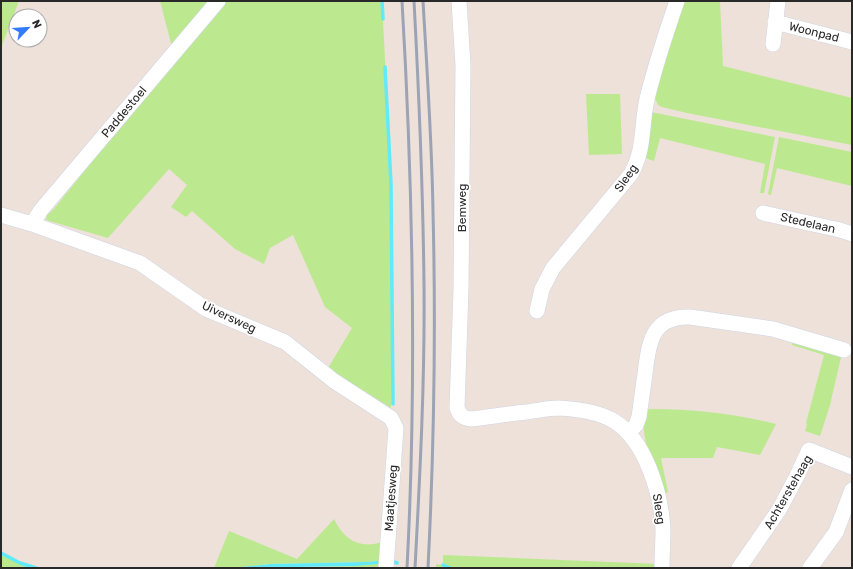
<svg xmlns="http://www.w3.org/2000/svg" width="853" height="569" viewBox="0 0 853 569" font-family="Rubik,sans-serif">
<style>
.green{fill:#bce98f}
.water{fill:#60eafa}
.lines{fill:none;stroke-linecap:round;stroke-linejoin:round}
.stream{stroke:#60eafa;stroke-width:3.5}
.minor-casing{stroke:#ced5e4;stroke-width:16}
.minor{stroke:#fff;stroke-width:15}
.rail{stroke:#9ba3b5;stroke-width:3}
.labels{text-anchor:middle;dominant-baseline:central;stroke-width:3.5;stroke-linejoin:round;paint-order:stroke}
.street-label{font-size:12px;fill:#292929;stroke:#fff}
</style>
<rect width="100%" height="100%" fill="#ede1d9"/>
<path class="green" d="M1,1H19L1,48Z
M160,1H209L172,47Z
M225,1H382L390,156L392,293L391,408L328,368L352,328L325,307L293,235L270,248L264,264L235,249L192,211L186,217L171,207L187,185L169,169L108,238L46,220L47,215L53,210L179,54Z
M680,1H720L723,66L852,98V145L687,113L662,107L658,105L654,96Z
M586,94H620L622,154L589,155Z
M651,112L775,137L764,193H760L765,164L660,138L654,161L645,158Z
M779,137L852,152V186L777,168L771,195L768,194Z
M793,338L842,353L830,405L820,436L805,431L807,424L806,423L824,355L792,345Z
M652,409C694,409 735,414 776,424L760,455L717,447L713,458H661L668,492L663,494C654,467 640,440 644,410Z
M334,519C344,541 362,550 385,541L383,568H258L354,566L378,561L366,562L271,564L232,568H214L229,531L297,559Z
M1,553L19,564L32,568H1Z
M443,555L658,564V568H436V564L443,565Z"/>
<path class="water" d="M378,561V564L354,566L232,568L271,564L366,562Z"/>
<g class="lines">
<path class="stream" d="M382,1L383,19
M385,67L391,184L393,404
M1,553L20,563L36,568
M394,562L397,563
M443,565L450,568"/>
<defs>
<path id="minor" d="M459,1L463,65L461,289L457,408C460,416 463,418 471,419C489,417 507,414 526,412C536,411 548,408 559,408C577,409 599,412 614,421C646,441 661,494 663,529C663,542 662,555 662,568
M775,22L852,42
M773,44L778,1
M763,213L840,230L852,234
M1,215L32,224L140,263L206,309L285,342L334,381L391,418L396,428L386,568
M32,224L41,210L218,1
M537,311L542,289L553,268L631,174C645,149 641,126 647,99C655,66 666,33 677,1
M628,433L636,425L639,417C641,403 643,389 645,374C649,343 651,316 690,317L773,329L844,350
M739,568L779,510L797,476L809,450L852,467
M810,568L836,532L852,490"/>
</defs>
<use href="#minor" class="minor-casing"/>
<use href="#minor" class="minor"/>
<path class="rail" d="M402,1C413,190 417,379 407,568
M414,1C419,95 423,190 424,284C425,379 420,474 415,568
M423,1C427,71 432,142 433,212C436,331 434,449 428,568"/>
</g>
<g class="labels">
<g class="street-label">
<text transform="translate(814 32) rotate(14)">Woonpad</text>
<text transform="translate(124 112) rotate(-50)">Paddestoel</text>
<text transform="translate(626 178) rotate(-55)">Sleeg</text>
<text transform="translate(462 208) rotate(-90)">Bemweg</text>
<text transform="translate(808 223) rotate(13)">Stedelaan</text>
<text transform="translate(229 317) rotate(25)">Uiversweg</text>
<text transform="translate(788 492) rotate(-60)">Achterstehaag</text>
<text transform="translate(391 498) rotate(-86)">Maatjesweg</text>
<text transform="translate(659 509) rotate(81)">Sleeg</text>
</g>
</g>
<rect width="853" height="569" fill="none" stroke="#292929" stroke-width="4"/>
<g transform="translate(28 28) rotate(65)"><circle r="19" fill="#ffffff" stroke="#a9a9a9"/>
<path d="M0-3L7 15L0 10L-7 15Z" fill="#337aff"/>
<text y="-6" font-size="11" font-weight="bold" text-anchor="middle" fill="#292929">N</text>
</g>
</svg>
